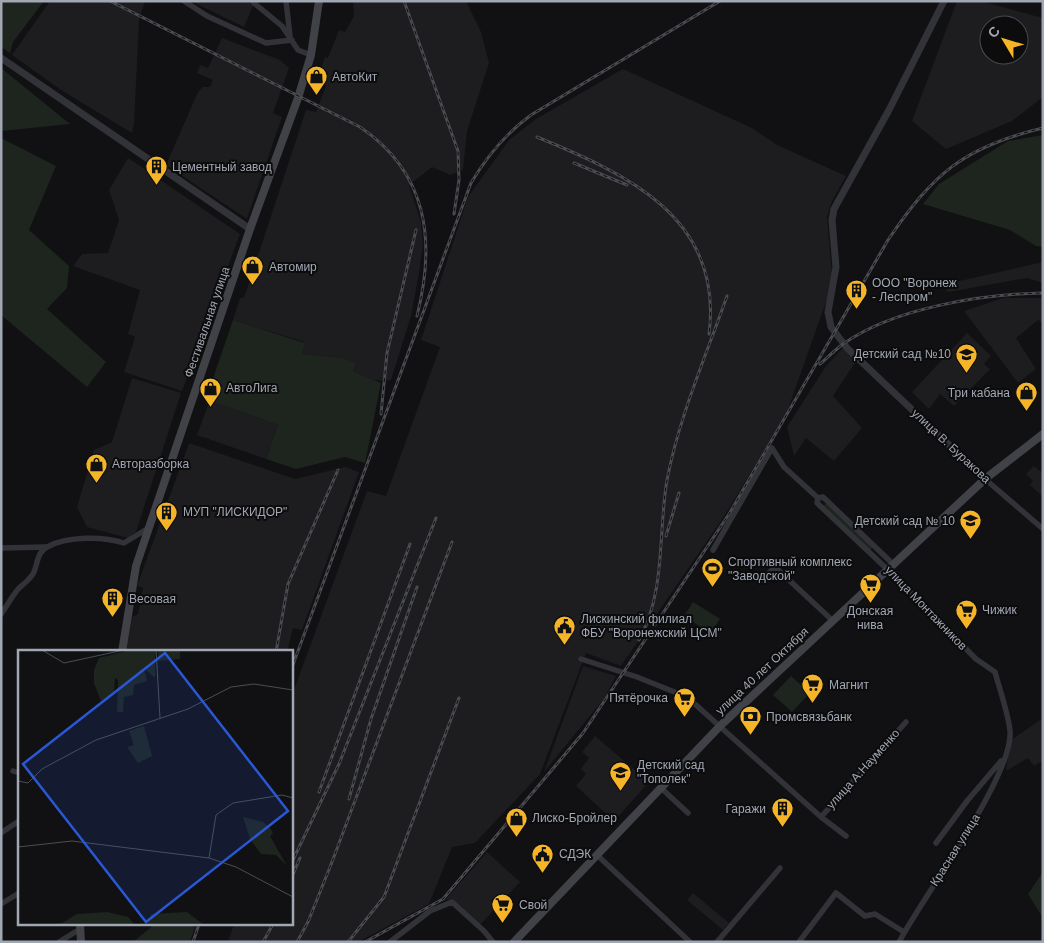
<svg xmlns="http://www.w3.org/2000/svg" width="1044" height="943" viewBox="0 0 1044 943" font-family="Arial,sans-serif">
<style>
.built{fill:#1d1d20;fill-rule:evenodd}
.green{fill:#1d251e}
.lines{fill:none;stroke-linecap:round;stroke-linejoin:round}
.minor{stroke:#323338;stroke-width:5.5}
.tertiary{stroke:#323338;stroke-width:7}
.secondary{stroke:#404248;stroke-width:8}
.rail-casing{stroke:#494b51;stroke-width:3}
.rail{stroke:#0c0c0d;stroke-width:1;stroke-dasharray:4;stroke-linecap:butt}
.labels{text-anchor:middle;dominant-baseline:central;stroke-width:4;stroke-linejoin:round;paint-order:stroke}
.poi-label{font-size:12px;fill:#a2a7b4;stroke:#0c0c0d;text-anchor:start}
.street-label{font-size:12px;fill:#a2a7b4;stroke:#0c0c0d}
.inset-road{fill:none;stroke:#4b4d53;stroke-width:1}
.view{fill:#2a57d4;fill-opacity:0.15;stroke:#2a57d4;stroke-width:2.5}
.inset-edge{fill:none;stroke:#a2a7b4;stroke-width:2.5}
</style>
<rect width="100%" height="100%" fill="#111113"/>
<path class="built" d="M50,1H145L139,20L134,124L132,133L61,90L12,55Z
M191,1H255L244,27Z
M353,1H466L481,32L489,63L467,131L463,170L450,175L432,167L409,185L421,222L423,244L419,273L411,316L391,380L384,381L374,380L353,371L356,362L342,358L302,354L305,342L233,320L240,298H244L306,110L316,112L326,86L314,79L315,74L319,75L325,57L328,58L339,30L345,32L354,16Z
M957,1H980L1043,18V97L1012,121L946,149L912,121ZM989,25H1019V55H989Z
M222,38L280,60L289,68L273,113L282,117L247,219L166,165L198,92L203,87H210L213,80L197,73L200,65L208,68Z
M623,69L752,128L777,145L846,176L831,203L827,217L832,274L827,299L786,415L723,518L621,666L586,653L540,774L475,843L452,847L429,904L358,942H228L234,924H291V698L367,491L386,496L440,347L421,340L468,197L509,140L536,119Z
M128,158L240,234L182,391L124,372L135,337L128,334L140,290L73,266L82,254L108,253L119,220L109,190Z
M1043,262V283L1027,278L948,292L942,285Z
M1003,298H1043V323L1038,320L1016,338L1036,369L1018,383L964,311Z
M967,333L991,356L984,364L990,369L954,406L940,394L929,409L912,392Z
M843,348L856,361L833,396L862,428L834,461L806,438L794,456L787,427L826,366Z
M132,378L181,393L136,532L128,538L87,527L77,507L94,450L112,442Z
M210,400L278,425L266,459L197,435Z
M189,443L295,479L345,467L359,472L302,630L293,628L287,652H126L132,617L138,614L143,588L137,586Z
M1034,466L1043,473V497L1030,485L1033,481L1026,474Z
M583,666L616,676L603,700L544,772Z
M1043,718V760L1034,766L1028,758L1006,771L1010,741Z
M595,736L649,782L614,821L576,786L586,774L581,769L589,758L582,752Z
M487,852L520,882L477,928L446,899Z
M693,893L729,923L723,930L687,900Z"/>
<path class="green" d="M1,1H44L13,42L10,53L1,47Z
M1,68L6,72L70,124L1,131Z
M1043,135V247L1036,246L1010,230L923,204L939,184L1008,141Z
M1,138L56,166L29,230L69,266L67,288L47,309L106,362L87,387L1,315Z
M233,320L305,343L302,354L342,358L356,362L353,371L381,383L365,463L345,457L296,469L266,459L278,425L206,399Z
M827,503L873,547L870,551L823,506Z
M693,602L720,619L710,633L684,616Z
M791,676L810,693L792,712L773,695Z
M1043,872V918L1028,894Z
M155,924H187L195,927L190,942H133Z"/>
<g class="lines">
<path class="minor" d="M184,1L207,16L266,43L292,40
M286,1L290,36
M254,3L282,26L298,50L311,55
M985,479L1043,529
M818,498L817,503L887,569L976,659L995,672C1000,691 1008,712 1010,731C1014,775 922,898 899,942
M1,548L46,547
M713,550L772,448L784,467L818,498L823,497L893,564
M762,580L775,567L832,620
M1,614C7,606 12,596 19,588C24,584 29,580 33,574C38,565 36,553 47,547C67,536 103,536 124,543L147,529
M581,659L637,677L687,697L821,817L846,836
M13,771L19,773
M661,788L688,813
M821,817L906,722
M1,833L19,821
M936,843L967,801L1001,761
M597,855L690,942
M1,904L19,893
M59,942L80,929
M390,942L430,911L452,902L484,931L493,942
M717,942L780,868
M799,942L836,893L865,916L875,914L904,932"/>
<path class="tertiary" d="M944,1L889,110L834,209L832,220L836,267L828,312L831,327L847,348L985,479
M1,58L250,229"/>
<path class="secondary" d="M122,652L136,566L250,229L298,98L311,55L319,1
M80,924L81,942
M514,942L720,726L985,479L1043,434"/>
<defs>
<path id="rail" d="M110,1L360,127C428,173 436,241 417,316
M404,1L458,151L459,180L454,214
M537,137C627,174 724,218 709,334
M574,163L627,185
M820,364C827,358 835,350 843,344C894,308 982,294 1043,293
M381,414L387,353L416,230
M666,536L679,493
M639,640C666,592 658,532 667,480C679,417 706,356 727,296
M276,652L288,584L338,470
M291,670L471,183C487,156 505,134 531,115L720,1
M319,792L410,544
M349,799L371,719L417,587
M291,864L339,764L436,518
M291,879L300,858
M193,942L199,924
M263,942L273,924
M297,942L308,922L332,862L452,542
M348,942L384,897L459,698
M365,942L443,899L583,733L729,514L888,240C933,174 963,147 1043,128"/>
</defs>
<use href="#rail" class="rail-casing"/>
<use href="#rail" class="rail"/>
</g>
<defs>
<symbol id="shop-pin" viewBox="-11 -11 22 30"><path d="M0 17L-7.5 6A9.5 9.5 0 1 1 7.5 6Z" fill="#f6b526" stroke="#0c0c0d"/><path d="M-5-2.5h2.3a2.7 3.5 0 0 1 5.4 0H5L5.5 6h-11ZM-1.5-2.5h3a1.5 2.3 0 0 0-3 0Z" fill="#111"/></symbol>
<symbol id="building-pin" viewBox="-11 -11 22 30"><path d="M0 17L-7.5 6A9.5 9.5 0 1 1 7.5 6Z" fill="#f6b526" stroke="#0c0c0d"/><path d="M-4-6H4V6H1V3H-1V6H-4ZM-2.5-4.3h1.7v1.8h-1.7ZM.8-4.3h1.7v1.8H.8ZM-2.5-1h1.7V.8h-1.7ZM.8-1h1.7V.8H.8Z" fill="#111"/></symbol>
<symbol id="school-pin" viewBox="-11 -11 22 30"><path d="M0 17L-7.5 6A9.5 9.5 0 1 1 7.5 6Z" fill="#f6b526" stroke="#0c0c0d"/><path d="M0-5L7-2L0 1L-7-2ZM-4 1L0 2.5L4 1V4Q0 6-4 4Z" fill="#111"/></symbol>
<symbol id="stadium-pin" viewBox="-11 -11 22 30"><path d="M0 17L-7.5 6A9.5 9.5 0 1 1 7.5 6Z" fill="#f6b526" stroke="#0c0c0d"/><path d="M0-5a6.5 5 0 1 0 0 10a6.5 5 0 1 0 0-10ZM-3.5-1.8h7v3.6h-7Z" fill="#111"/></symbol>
<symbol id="supermarket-pin" viewBox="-11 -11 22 30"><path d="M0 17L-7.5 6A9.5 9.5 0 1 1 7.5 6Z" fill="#f6b526" stroke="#0c0c0d"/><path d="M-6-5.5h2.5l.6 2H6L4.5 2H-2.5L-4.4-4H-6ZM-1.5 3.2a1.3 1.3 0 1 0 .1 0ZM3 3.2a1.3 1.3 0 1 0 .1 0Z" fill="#111"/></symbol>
<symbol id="civic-pin" viewBox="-11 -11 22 30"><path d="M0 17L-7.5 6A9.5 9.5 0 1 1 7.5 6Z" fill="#f6b526" stroke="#0c0c0d"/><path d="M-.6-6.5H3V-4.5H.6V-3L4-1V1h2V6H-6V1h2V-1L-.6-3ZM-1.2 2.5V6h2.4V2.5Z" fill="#111"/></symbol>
<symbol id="bank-pin" viewBox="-11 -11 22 30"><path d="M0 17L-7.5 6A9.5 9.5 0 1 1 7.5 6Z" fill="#f6b526" stroke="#0c0c0d"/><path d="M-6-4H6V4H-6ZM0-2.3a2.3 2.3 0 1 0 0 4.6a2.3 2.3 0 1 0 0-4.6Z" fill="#111"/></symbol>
</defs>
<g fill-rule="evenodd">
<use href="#shop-pin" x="304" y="64" width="25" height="34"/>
<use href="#building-pin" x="144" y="154" width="25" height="34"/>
<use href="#shop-pin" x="240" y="254" width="25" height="34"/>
<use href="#building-pin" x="844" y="278" width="25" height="34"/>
<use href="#school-pin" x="954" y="342" width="25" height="34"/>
<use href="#shop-pin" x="198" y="376" width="25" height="34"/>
<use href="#shop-pin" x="1014" y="380" width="25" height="34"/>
<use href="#shop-pin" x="84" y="452" width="25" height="34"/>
<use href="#building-pin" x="154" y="500" width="25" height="34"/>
<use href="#school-pin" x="958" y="508" width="25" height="34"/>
<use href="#stadium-pin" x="700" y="556" width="25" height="34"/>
<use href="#supermarket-pin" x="858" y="572" width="25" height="34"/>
<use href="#building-pin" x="100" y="586" width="25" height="34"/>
<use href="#supermarket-pin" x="954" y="598" width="25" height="34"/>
<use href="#civic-pin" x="552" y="614" width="25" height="34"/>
<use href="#supermarket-pin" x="800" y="672" width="25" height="34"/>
<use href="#supermarket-pin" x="672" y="686" width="25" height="34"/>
<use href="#bank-pin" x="738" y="704" width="25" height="34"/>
<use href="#school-pin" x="608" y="760" width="25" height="34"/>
<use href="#building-pin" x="770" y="796" width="25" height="34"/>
<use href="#shop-pin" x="504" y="806" width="25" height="34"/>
<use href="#civic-pin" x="530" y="842" width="25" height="34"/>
<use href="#supermarket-pin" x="490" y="892" width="25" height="34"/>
</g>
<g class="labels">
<g class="poi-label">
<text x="332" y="77">АвтоКит</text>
<text x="172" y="167">Цементный завод</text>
<text x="269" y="267">Автомир</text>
<text x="872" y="283">ООО "Воронеж<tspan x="872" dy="14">- Леспром"</tspan></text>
<text x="951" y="354" text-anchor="end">Детский сад №10</text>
<text x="226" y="388">АвтоЛига</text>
<text x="1010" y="393" text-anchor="end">Три кабана</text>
<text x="112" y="464">Авторазборка</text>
<text x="183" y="512">МУП "ЛИСКИДОР"</text>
<text x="955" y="521" text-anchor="end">Детский сад № 10</text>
<text x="728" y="562">Спортивный комплекс<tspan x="728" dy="14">"Заводской"</tspan></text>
<text x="129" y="599">Весовая</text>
<text x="982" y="610">Чижик</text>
<text x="870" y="611" text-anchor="middle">Донская<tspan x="870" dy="14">нива</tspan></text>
<text x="581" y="619">Лискинский филиал<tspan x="581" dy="14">ФБУ "Воронежский ЦСМ"</tspan></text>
<text x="829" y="685">Магнит</text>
<text x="668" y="698" text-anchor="end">Пятёрочка</text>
<text x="766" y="717">Промсвязьбанк</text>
<text x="637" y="765">Детский сад<tspan x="637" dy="14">"Тополек"</tspan></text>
<text x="766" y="809" text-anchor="end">Гаражи</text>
<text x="532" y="818">Лиско-Бройлер</text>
<text x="559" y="854">СДЭК</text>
<text x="519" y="905">Свой</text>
</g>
<g class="street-label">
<text transform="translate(207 322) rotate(-71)">Фестивальная улица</text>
<text transform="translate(951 446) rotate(43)">улица В. Буракова</text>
<text transform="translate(926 608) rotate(46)">улица Монтажников</text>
<text transform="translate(762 671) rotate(-43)">улица 40 лет Октября</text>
<text transform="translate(863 769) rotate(-48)">улица А.Науменко</text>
<text transform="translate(955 850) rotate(-58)">Красная улица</text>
</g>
</g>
<g transform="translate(18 650)">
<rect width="275" height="275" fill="#111113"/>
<path d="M112,0H137V28L126,18L129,31L116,35L115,45L106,47L105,62H99L100,30L97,28L96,43L83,51L76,33V20L81,8ZM140,0H162V9L140,11ZM126,76L134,106L120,113L109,97L116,95L111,81ZM225,167L245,172L253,179L255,184L252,186L269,216L258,205L243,204L232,189ZM89,262L110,267L117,275H32L44,273L59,264ZM169,262L186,275H129L133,264Z" fill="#1d251e"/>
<path class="inset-road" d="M24,0L46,13L106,0M138,0L142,68M0,131L10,133L24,119L78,90L170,59L213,37L236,34L275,40M0,197L54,191L191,208L218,217L275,247M191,208L198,165L215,153L264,145L275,148"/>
<path class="view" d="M147,3L270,161L128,272L5,114Z"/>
<rect width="275" height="275" class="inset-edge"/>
</g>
<rect width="1044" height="943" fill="none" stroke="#a2a7b4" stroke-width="5"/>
<g transform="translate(1004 40) rotate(308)"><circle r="24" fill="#0c0c0d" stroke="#484a50"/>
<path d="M0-4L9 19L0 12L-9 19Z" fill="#f6b526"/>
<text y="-8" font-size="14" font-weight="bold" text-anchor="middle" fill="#a2a7b4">С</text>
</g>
</svg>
